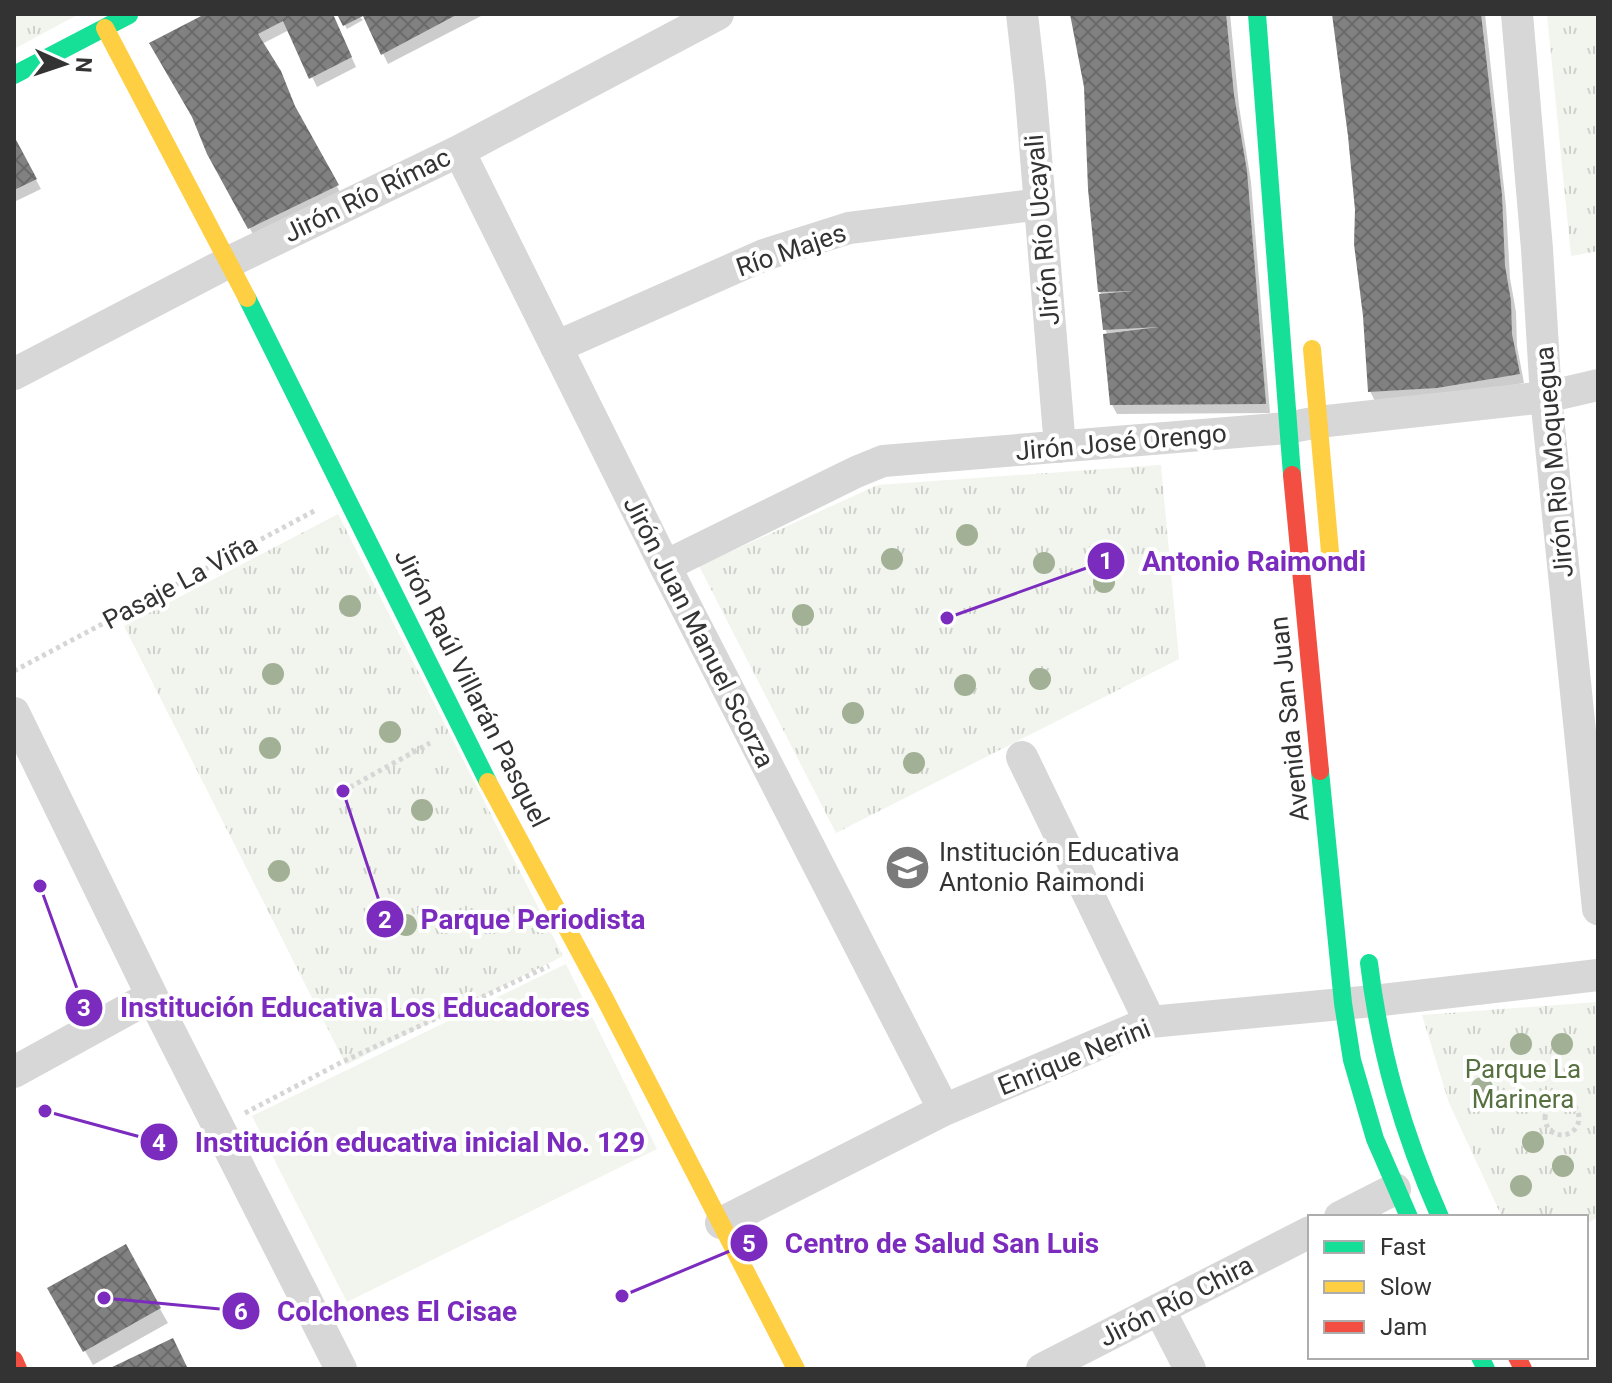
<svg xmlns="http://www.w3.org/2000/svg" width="1612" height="1383" viewBox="0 0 1612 1383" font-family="Roboto,sans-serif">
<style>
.grass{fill:url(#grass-tufts)}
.garden{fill:#f1f5ed}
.shadow{fill:#0003}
.building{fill:url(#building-cross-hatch)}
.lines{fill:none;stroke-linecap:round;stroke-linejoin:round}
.path{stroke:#d6d6d6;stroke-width:5;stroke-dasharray:4 4;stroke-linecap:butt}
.street{stroke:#d7d7d7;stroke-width:32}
.fast{stroke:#16e098;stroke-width:18}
.slow{stroke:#ffcf43;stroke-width:18}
.jam{stroke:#f24e42;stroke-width:18}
.tree{fill:#a2b095}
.labels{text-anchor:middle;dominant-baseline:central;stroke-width:8;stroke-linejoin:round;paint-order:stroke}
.street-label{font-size:26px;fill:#333;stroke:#fff}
.poi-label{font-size:26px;fill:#333;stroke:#fff;text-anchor:start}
.park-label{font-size:26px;fill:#56703f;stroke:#fff}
.leader{fill:none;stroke:#7b2cbf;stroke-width:3}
.callout-dot{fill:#7b2cbf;stroke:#fff;stroke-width:3}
.mark-label{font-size:24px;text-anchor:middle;font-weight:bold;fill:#fff}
.callout-label{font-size:28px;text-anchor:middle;font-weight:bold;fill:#7b2cbf;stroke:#fff;stroke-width:8;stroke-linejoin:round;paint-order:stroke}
</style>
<defs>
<pattern id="grass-tufts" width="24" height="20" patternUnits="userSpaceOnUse" patternTransform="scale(2)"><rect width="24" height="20" fill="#f1f5ed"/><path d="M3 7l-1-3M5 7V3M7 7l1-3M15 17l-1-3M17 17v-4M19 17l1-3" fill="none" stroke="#cfd2cc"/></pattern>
<pattern id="building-cross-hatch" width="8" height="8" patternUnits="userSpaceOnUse" patternTransform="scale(2)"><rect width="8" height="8" fill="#818181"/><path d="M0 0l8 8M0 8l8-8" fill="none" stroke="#6a6a6a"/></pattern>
</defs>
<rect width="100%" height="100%" fill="#fff"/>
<path class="grass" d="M16,14H79L14,49V15Z
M1547,14H1598V251L1571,256Z
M1161,465L1179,659L836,833L699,566L878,485Z
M338,514L563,956L346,1065L124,626Z
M1598,1002V1217L1586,1224V1217H1502L1449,1103L1422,1015Z"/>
<path class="garden" d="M566,964L657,1149L347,1302L252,1116Z"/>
<path class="shadow" d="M210,14H332L356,67L317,87L289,30L262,44L342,196L255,238L209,154Z
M339,14H357L363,20L347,29Z
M364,14H485L388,64Z
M1072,14H1230L1239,106L1251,182L1270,413L1117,414L1112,405L1108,336L1105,329L1102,296L1100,292L1086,86Z
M1333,14H1485L1506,206L1510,278L1516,312L1517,346L1524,383L1443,397L1375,401L1370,391L1350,136Z
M14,139L41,189L14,202Z
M125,1247L168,1323L93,1365L50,1289Z"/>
<path class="building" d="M205,14H333L352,57L309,79L283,21L258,34L281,71L295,106L339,185L248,229L207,154L192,117L149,43Z
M337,14H361L363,16L362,14H458L381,55L363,16L343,26Z
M1070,14H1226L1234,95L1247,171L1266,404L1110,405L1103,334L1159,327L1103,330L1099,294L1133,291L1098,292L1088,189L1084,87Z
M1332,14H1481L1502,195L1505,266L1511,301L1512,334L1520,374L1437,388L1368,392L1363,316L1354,244L1355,210L1348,136Z
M14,136L37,179L14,190Z
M126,1244L161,1308L83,1352L47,1288Z
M173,1338L188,1369H108Z"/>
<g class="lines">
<path class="path" d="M14,671L316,510
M343,791L430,743
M1545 1118a17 17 0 1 1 34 0a17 17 0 1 1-34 0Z
M245,1113L342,1062L549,966"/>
<path class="street" d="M1022,14L1030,85L1060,447
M1517,14L1537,249L1546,397L1598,909
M459,151L665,566L944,1110
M556,347L764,255L849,228L1040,204
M14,374L229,262L459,151L718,14
M665,566L856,472L883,461L1287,428L1318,422L1546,397L1598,385
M14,713L152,996L341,1369
M1022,757L1150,1022
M14,1072L152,996
M1340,1217L1395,1189
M721,1223L944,1110L1150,1022L1373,1001L1598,975
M1159,1309L1190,1369
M1042,1369L1310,1232"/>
<path class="fast" d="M1257,14L1292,475
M14,75L129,15
M247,298L488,782
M1320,771L1343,1003L1352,1060L1375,1139L1409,1217
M1369,963C1380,1054 1403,1133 1440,1217
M1480,1357L1486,1369"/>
<path class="slow" d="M105,28L247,298
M1312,349L1330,552
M488,782L604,997L796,1369"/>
<path class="jam" d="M1292,475L1320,771
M1517,1357L1523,1369
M14,1360L18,1369"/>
</g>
<g class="tree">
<circle cx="967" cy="535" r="11"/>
<circle cx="892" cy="559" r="11"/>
<circle cx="1044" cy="563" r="11"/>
<circle cx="1104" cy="582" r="11"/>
<circle cx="350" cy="606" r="11"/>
<circle cx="803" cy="615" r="11"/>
<circle cx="273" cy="674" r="11"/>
<circle cx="1040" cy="679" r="11"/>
<circle cx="965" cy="685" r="11"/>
<circle cx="853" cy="713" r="11"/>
<circle cx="390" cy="732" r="11"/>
<circle cx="270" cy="748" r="11"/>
<circle cx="914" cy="763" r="11"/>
<circle cx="422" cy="810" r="11"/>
<circle cx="279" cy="871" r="11"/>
<circle cx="406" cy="925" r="11"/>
<circle cx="1521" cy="1044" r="11"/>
<circle cx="1562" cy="1044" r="11"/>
<circle cx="1482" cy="1088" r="11"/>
<circle cx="1533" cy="1142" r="11"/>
<circle cx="1563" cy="1166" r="11"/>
<circle cx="1521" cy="1186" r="11"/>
</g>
<defs>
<symbol id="school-disc" viewBox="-11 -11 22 22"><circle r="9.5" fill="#7a7a7a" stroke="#fff"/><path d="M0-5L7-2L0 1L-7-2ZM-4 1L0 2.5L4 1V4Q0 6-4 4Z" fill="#fff"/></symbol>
</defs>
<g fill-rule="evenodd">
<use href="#school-disc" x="882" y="842" width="51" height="51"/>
</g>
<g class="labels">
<g class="street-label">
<text transform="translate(367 195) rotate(-26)">Jirón Río Rímac</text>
<text transform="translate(1042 230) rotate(-95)">Jirón Río Ucayali</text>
<text transform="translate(791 250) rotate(-19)">Río Majes</text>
<text transform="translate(1121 442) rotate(-5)">Jirón José Orengo</text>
<text transform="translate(1554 462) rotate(-95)">Jirón Rio Moquegua</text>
<text transform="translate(180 582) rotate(-28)">Pasaje La Viña</text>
<text transform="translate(699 632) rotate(63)">Jirón Juan Manuel Scorza</text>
<text transform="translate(472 688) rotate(63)">Jirón Raúl Villarán Pasquel</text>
<text transform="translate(1289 719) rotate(-96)">Avenida San Juan</text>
<text transform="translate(1074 1057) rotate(-22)">Enrique Nerini</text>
<text transform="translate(1176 1301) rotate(-27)">Jirón Río Chira</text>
</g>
<g class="poi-label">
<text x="939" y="852">Institución Educativa<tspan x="939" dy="30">Antonio Raimondi</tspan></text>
</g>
<g class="park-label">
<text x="1523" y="1069">Parque La<tspan x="1523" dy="30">Marinera</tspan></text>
</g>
</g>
<path class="leader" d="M947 618L1106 561M343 791L385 919M40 886L84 1008M45 1111L159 1142M622 1296L749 1243M104 1298L241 1311"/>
<g class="callout-dot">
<circle cx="947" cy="618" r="8"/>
<circle cx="343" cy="791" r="8"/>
<circle cx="40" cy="886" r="8"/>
<circle cx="45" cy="1111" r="8"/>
<circle cx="622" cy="1296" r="8"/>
<circle cx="104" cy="1298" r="8"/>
<circle cx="1106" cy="561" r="20"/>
<circle cx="385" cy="919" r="20"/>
<circle cx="84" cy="1008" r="20"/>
<circle cx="159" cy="1142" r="20"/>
<circle cx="749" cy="1243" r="20"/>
<circle cx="241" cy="1311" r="20"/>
</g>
<g class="mark-label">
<text x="1106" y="569">1</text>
<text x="385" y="928">2</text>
<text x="84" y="1016">3</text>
<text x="159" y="1151">4</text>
<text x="749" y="1252">5</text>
<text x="241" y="1320">6</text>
</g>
<g class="callout-label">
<text x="1254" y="571">Antonio Raimondi</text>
<text x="533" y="929">Parque Periodista</text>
<text x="355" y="1017">Institución Educativa Los Educadores</text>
<text x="420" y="1152">Institución educativa inicial No. 129</text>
<text x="942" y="1253">Centro de Salud San Luis</text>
<text x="397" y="1321">Colchones El Cisae</text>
</g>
<rect width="1612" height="1383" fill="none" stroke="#333333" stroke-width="32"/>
<rect x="1308" y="1215" width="280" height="144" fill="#ffffff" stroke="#adadad" stroke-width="2"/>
<rect x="1324" y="1241" width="40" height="12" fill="#16e098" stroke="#adadad" stroke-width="2"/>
<text x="1380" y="1255" font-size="24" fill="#333333">Fast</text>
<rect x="1324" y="1281" width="40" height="12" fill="#ffcf43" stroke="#adadad" stroke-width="2"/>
<text x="1380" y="1295" font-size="24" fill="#333333">Slow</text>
<rect x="1324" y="1321" width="40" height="12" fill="#f24e42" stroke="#adadad" stroke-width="2"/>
<text x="1380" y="1335" font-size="24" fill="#333333">Jam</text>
<g transform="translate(64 64) rotate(93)" stroke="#ffffff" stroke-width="6" paint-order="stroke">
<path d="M0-6L14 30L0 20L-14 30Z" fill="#333333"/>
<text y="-12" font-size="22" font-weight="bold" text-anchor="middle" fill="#333333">N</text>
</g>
</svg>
